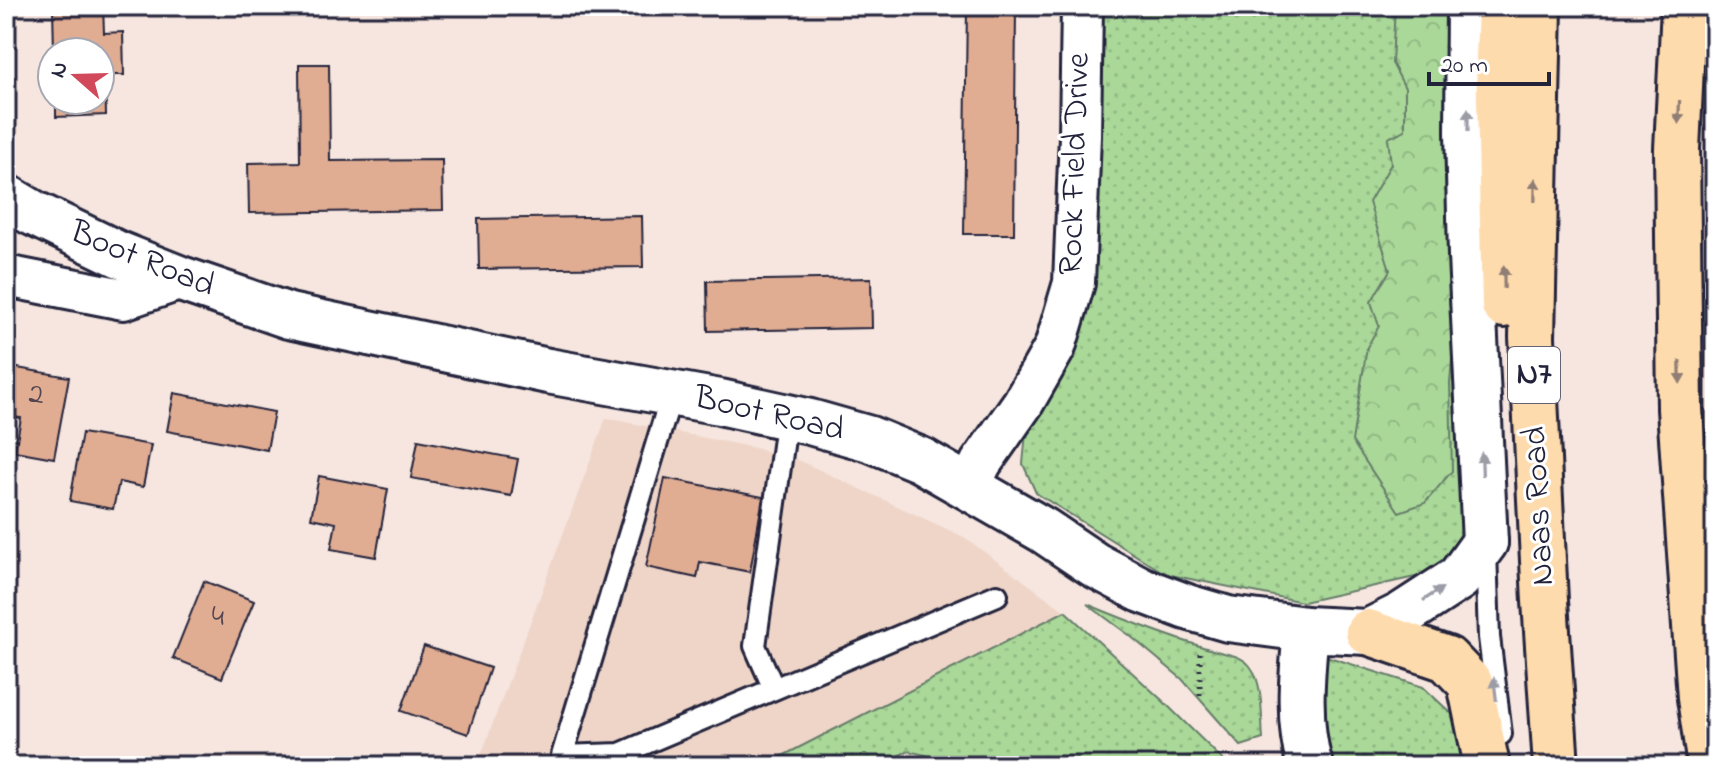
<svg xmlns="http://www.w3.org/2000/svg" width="1721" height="772" viewBox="0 0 1721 772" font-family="'Indie Flower',sans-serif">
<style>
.built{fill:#efd5c8}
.grass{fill:url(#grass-dots);stroke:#667d6a;stroke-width:2}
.forest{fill:url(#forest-crowns);stroke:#667d6a;stroke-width:2}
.building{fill:#e0ad93;stroke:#22223b;stroke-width:2}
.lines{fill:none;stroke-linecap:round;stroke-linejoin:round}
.service-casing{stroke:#22223b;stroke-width:26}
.minor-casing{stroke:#22223b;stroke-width:46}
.tertiary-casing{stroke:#22223b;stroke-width:50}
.secondary-casing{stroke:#22223b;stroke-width:50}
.trunk-casing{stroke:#22223b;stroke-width:50}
.path{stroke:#22223b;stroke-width:5;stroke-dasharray:2 6;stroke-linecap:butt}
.service{stroke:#fff;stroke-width:20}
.minor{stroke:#fff;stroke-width:40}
.tertiary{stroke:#fff;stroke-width:44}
.secondary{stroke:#fff;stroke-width:44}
.trunk{stroke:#fedbac;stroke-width:44}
.oneway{fill:#907e74}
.oneway2{fill:#9c9ca7}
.labels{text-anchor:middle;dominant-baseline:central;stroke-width:6;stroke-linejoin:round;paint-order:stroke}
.number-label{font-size:30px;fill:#524551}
.shield{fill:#fff;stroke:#646476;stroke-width:2}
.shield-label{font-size:32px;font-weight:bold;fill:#22223b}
.street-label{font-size:34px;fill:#22223b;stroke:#fff}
</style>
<defs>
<pattern id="grass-dots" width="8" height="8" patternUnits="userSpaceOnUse" patternTransform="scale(2)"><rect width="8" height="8" fill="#a9d898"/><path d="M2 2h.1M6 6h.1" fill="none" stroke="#91b984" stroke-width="1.8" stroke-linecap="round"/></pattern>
<pattern id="forest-crowns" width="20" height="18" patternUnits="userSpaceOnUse" patternTransform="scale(2)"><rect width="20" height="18" fill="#a9d898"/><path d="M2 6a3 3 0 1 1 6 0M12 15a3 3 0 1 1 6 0" fill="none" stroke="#91b984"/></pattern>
</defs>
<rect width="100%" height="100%" fill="#f6e6df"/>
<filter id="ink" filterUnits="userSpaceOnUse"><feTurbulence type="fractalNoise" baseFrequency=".0125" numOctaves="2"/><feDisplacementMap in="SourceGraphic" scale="16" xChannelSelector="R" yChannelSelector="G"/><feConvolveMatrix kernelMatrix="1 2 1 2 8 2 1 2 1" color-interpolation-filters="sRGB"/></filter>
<g filter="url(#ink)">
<path class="built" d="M606,418L755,448L798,460L964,537L1065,611L763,766H477Z"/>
<path class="grass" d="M1101,6H1465L1474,517L1433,573L1303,602L1166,574L1036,493L1023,464L1027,422L1056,375L1085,318L1091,250Z
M1087,604C1130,622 1172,638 1216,651C1228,654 1242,656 1250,666C1264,684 1261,717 1263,739L1241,746L1182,679L1129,635Z
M1065,611L1163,701L1229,766H965L960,763L908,751L877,766H763Z
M1307,650L1423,687L1468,729L1475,766H1329Z"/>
<path class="forest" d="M1395,6H1451L1457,302L1450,383L1452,471L1425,503L1399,512L1352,441L1367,347L1379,326L1371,302L1390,270L1369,202L1391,164L1388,138L1405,130V88L1392,63Z"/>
<path class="building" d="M53,6H103L104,33L123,32L124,75H105L106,115L56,117V100H100V52H54Z
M967,6H1016L1014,234H964Z
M299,64H329L330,161L442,160L443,210L249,213L248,163L300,162Z
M642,216L643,267L479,269L478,219Z
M871,278L872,328L708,331L707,281Z
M6,366L69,377L54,458L15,451L21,418L6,416Z
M174,393L274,412L267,450L167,431Z
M82,433L151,445L143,487L119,482L113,509L70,501Z
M418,440L518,459L511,496L411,478Z
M319,476L388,489L376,557L331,549L336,523L311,518Z
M665,478L763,497L750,572L700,562L697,578L646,567Z
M204,581L254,601L222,678L173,658Z
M424,646L490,668L468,734L401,711Z"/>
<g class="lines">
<defs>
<path id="service" d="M672,393L562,756L620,754L997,595
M1486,551L1489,637L1501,734
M774,689L755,646L787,417"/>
<path id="minor" d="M6,276L123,299L181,279
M969,488L981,463L1023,403L1055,347L1074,283L1080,136L1082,6"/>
<path id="tertiary" d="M6,197L33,213L118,254L181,279L289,316L548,371L720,402L810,422L870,439L921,460L1043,530L1095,565L1142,590L1187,607L1228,619L1306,629L1368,632L1402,615L1459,578L1485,542
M1306,629C1302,674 1297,721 1310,766"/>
<path id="secondary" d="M1469,6L1468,132L1471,256L1485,542"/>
<path id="trunk" d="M1500,6L1498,58L1504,305
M1539,6L1532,337L1545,601L1556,766
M1684,6L1677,149L1680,409L1700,698L1710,766
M1368,632L1447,659L1470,683L1487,766"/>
</defs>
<use href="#service" class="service-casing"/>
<use href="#minor" class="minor-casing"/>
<use href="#tertiary" class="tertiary-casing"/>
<use href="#secondary" class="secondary-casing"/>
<use href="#trunk" class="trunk-casing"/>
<path class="path" d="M1200,653V700"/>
<use href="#service" class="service"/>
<use href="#minor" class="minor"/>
<use href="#tertiary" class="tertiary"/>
<use href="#secondary" class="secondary"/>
<use href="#trunk" class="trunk"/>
</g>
<defs><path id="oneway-solid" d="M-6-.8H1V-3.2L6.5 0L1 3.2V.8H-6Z" transform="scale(2)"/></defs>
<g class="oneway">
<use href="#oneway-solid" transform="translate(1679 112) rotate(93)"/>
<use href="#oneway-solid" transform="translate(1535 190) rotate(-89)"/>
<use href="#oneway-solid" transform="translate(1504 277) rotate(-91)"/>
<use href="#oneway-solid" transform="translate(1680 372) rotate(89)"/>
</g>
<g class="oneway2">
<use href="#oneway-solid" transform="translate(1468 120) rotate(-90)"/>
<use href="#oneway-solid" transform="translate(1482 464) rotate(-92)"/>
<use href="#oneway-solid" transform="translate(1433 594) rotate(-33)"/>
<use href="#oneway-solid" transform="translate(1495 689) rotate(-97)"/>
</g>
</g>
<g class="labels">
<g class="number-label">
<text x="36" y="396">2</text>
<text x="218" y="618">4</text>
</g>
<rect class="shield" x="1508" y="347" width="52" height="56" rx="6"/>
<g class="shield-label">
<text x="1534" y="375">N7</text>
</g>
<g class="street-label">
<text transform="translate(1076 164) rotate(-88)">Rock Field Drive</text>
<text transform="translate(142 260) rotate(22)">Boot Road</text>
<text transform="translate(769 415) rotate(13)">Boot Road</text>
<text transform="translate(1540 506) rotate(-93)">Naas Road</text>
</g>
</g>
<rect width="1721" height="772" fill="none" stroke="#fff" stroke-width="32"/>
<rect x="16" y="16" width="1689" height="740" fill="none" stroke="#22223b" stroke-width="3" filter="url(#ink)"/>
<g transform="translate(76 76) rotate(290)"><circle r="38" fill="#ffffff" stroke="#a7a7b1" stroke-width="2"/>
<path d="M0-6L14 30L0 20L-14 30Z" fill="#d1495b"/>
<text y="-12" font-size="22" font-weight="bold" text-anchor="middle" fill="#22223b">N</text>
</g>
<path d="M1429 72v12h120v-12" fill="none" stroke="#22223b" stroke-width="4"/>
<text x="1441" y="72" font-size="24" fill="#22223b" stroke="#ffffff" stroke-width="6" paint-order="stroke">20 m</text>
</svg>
